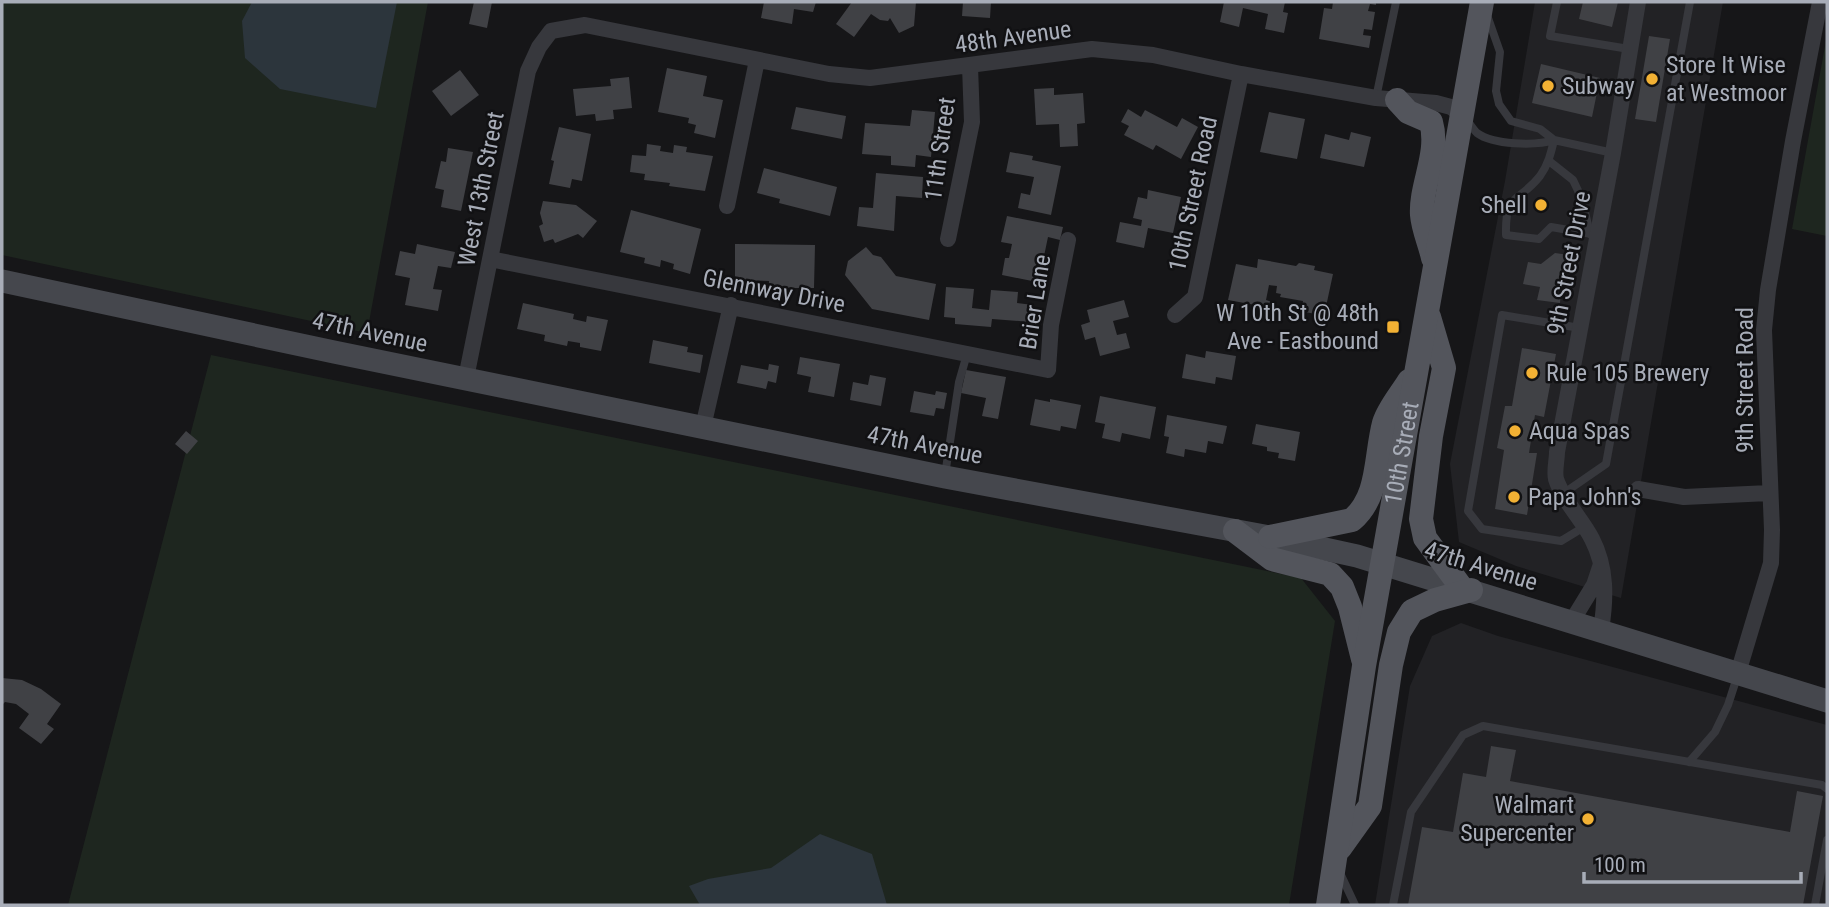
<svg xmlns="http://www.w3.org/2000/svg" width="1829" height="907" viewBox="0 0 1829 907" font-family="'Roboto Condensed',sans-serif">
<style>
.built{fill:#222225}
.green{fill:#1e261f}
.water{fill:#2c353c}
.building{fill:#404145}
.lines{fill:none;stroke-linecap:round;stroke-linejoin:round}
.service{stroke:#37383d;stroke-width:8}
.minor{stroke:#37383d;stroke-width:16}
.secondary{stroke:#45474d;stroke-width:23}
.primary{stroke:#53555c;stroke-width:24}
.poi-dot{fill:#f2b134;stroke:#111113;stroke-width:2.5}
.labels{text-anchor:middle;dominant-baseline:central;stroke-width:5;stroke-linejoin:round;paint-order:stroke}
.street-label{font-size:24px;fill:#a8adb8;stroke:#111113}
.poi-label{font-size:24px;fill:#a8adb8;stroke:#111113;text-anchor:start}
</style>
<rect width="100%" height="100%" fill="#161618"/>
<path class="built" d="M1535,2H1723L1621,598L1516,566L1459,542L1450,464L1505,181Z
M1461,623L1498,636L1827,725V905H1375L1410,686L1432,636Z"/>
<path class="green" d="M2,2H428L367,333L2,255Z
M1827,35V236L1792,229Z
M211,355L1301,578L1335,621L1289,905H68Z"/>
<path class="water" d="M252,2H397L376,108L280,89L245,58L242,21Z
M820,834L872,854L887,905H700L689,886L708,879L771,868Z"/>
<path class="building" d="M474,2H492L487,28L469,24Z
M764,2H816L813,12L794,9L792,24L761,18Z
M852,2H916L914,26L899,33L890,18L888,21L880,20L871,14L854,37L836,24Z
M963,2H991L990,18L962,16Z
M1224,2H1285L1283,12L1288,13L1284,33L1265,29L1268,14L1243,8L1239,27L1220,22Z
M1333,2H1376V5L1370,4L1368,11L1375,12L1372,30L1364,29L1363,35L1371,36L1369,48L1319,39L1324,8L1332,9Z
M1583,2H1618L1612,27L1579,19Z
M1649,36L1670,39L1656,122L1635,119Z
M1541,64L1600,78L1592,117L1532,103Z
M667,68L707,76L703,96L723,100L715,138L694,133L696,125L688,123L689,118L658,112Z
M460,70L479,95L451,116L432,91Z
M629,77L632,108L613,110L614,119L596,121L595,114L576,116L573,89L611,86L610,79Z
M1054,88V95L1083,93L1085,123L1077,124L1078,146L1060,147L1059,124L1036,125L1034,89Z
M796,107L846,116L842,139L791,129Z
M1128,109L1141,117L1145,110L1177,127L1182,118L1198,127L1181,159L1156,145L1153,150L1124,135L1129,126L1121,122Z
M912,110L935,112L931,157L916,155L915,167L891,165V156L862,154L865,123L910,126Z
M1269,112L1305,119L1297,159L1260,152Z
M559,127L591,134L582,181L572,179L570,188L549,184L554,161L551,160Z
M1351,132L1371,137L1364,167L1320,158L1325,134L1349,140Z
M647,144L661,146L660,151L673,153L674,145L687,147L686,152L713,156L705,191L669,186L670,183L644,180L645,174L630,172L632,155L646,156Z
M448,148L473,152L461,211L441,207L444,190L435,188L441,161L446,162Z
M1010,152L1033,156L1032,160L1061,166L1051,215L1018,208L1021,193L1030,195L1034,177L1006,172Z
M764,168L837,187L830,216L779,203L780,199L757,193Z
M876,173L923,177L922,198L896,196L894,231L857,226L859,207L873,208Z
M1148,190L1181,197L1173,233L1148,228L1144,248L1116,242L1120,222L1141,226L1142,220L1133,218L1138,197L1147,199Z
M543,201L576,205L597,221L583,238L578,234L555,243L553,239L544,242L539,226L543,224L540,213Z
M631,210L701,229L690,274L673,269L674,264L661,260L660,267L644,263L645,258L620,252Z
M1007,216L1063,227L1060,240L1048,237L1043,261H1047L1042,283L1002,275L1005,258H1009L1012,244L1001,242Z
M417,244L455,252L451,268L438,266L433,289L442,290L438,311L405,305L410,278L395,275L400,251L415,254Z
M735,244L815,245L814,288H769V281L735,280Z
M866,247L873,255L881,257L896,276L936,284L929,320L872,309L845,275L848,261Z
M1555,253L1576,256L1569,293L1561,292L1560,303L1537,300L1540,287L1523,284L1528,262L1541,264Z
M1258,259L1296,266L1299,263L1315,266L1314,270L1333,274L1324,316L1301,311L1303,301L1280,297L1281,294L1276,293L1277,286L1269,285L1266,300L1272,302L1269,315L1259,313L1261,306L1228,300L1236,264L1257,268Z
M946,287L974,289L972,308L989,310L991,290L1018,292L1017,303L1033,305L1031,322L992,319L991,327L955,324V318L944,317Z
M1124,300L1129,317L1113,321L1117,335L1126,333L1130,348L1100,356L1095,337L1085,340L1081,325L1090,322L1087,310Z
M523,303L574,314L573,319L586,322L587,316L608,320L601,351L580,347V343L568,341L567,346L544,341L545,335L517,329Z
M653,340L688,347L687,352L703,355L700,373L649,363Z
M1522,348L1556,354L1544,417L1535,415L1529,453H1537L1527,515L1495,509L1504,450L1497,448L1505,406H1512Z
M1206,351L1236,356L1232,380L1216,377L1215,384L1182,378L1186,354L1205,358Z
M800,357L840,364L834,397L808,392L811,377L797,374Z
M769,364L779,366L776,383L768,381L766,389L737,383L741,365L768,370Z
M966,370L1006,377L998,419L982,416L986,398L961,393Z
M870,375L886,378L881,406L850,400L853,382L868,385Z
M914,391L935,395L936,391L947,393L944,409L936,408L934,416L910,412Z
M1100,396L1156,407L1150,439L1122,433L1120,442L1102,438L1105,424L1095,422Z
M1035,399L1050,402V399L1081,405L1076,429L1061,426L1060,431L1030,425Z
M1167,415L1227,426L1223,444L1208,441L1206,453L1185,449L1184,457L1166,453L1169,437L1164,436Z
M1256,424L1300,432L1295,461L1278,458L1279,453L1267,451V447L1252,444Z
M186,431L198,441L187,454L175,444Z
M2,678L22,680L41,689L61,704L47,724L54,729L41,744L19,728L29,714L16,704L5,702L2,705Z
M1491,746L1516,750L1510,781L1790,832L1797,791L1823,796L1803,905H1408L1422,827L1453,832L1463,773L1486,777Z"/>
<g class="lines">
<path class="service" d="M1557,2L1550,36L1629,49
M1487,15L1500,52L1496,91L1499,104L1511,121L1540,129L1554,140L1613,153
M1376,98L1396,2
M1467,120C1470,124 1473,129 1477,133C1493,145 1536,146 1554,140
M1554,140C1551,153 1548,165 1540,176C1518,204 1505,191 1506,235L1539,239L1551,227L1598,235
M1549,161L1573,180L1582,199L1590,234
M1580,328L1502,315L1468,511L1482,529L1561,541L1584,527
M945,475L959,382L967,354
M1564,493L1606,464L1690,2
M1689,762L1715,732L1728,705L1738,674
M1340,873L1355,905
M1393,905L1411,812L1463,735L1483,726L1822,785L1827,789
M1815,905L1827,840"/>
<path class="minor" d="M727,206L757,60
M948,239L972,122L970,66
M490,259L1048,370L1051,325L1068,240
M1175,315L1195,297L1241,74
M466,378L528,71L539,47L551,31L585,25L829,74L870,78L1092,49L1153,55L1241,74L1376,98L1436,103L1451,107L1462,115
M703,427L731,305
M1638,489L1684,497L1769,493
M1572,621L1594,585L1600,567
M1601,630C1606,599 1607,568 1592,539C1582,519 1563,501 1556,479C1554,471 1557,460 1557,452L1613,153L1638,2
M1738,673L1771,563L1772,530L1764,330L1768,290L1793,141L1820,2"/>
<path class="secondary" d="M2,281L334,352L945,477L1270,537L1357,556L1827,701"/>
<g class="primary">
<path d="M1397,100L1408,112L1431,122C1440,153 1420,186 1422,215C1423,229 1430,244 1433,258"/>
<path d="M1429,317L1444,368L1431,436L1421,519L1425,538L1461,587"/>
<path d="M1235,531L1272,559L1330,574L1342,587L1350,607L1363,659"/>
<path d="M1270,537L1352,520C1380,496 1375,457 1384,423C1388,409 1401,394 1409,381"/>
<path d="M1340,848L1370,806L1391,665L1399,632L1412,611L1435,600L1471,590"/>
<path id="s1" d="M1328,905L1364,666L1482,2"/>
</g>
</g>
<g class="poi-dot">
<circle cx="1652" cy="79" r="7"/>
<circle cx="1548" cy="86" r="7"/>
<circle cx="1541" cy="205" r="7"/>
<rect x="1386" y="320" width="14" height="14" rx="3.5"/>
<circle cx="1532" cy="373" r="7"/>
<circle cx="1515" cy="431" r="7"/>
<circle cx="1514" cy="497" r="7"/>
<circle cx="1588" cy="819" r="7"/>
</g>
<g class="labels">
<g class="street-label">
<text transform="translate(1013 37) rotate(-8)">48th Avenue</text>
<text transform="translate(940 149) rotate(-82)">11th Street</text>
<text transform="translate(481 189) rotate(-79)">West 13th Street</text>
<text transform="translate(1193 194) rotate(-78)">10th Street Road</text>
<text transform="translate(1569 263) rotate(-79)">9th Street Drive</text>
<text transform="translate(774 291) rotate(11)">Glennway Drive</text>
<text transform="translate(1035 302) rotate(-81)">Brier Lane</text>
<text transform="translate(370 332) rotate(12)">47th Avenue</text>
<text transform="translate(1745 380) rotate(-90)">9th Street Road</text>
<text transform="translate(925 445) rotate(11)">47th Avenue</text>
<text stroke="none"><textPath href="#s1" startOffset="458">10th Street</textPath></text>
<text transform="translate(1481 566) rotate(17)">47th Avenue</text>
</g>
<g class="poi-label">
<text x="1666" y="65">Store It Wise<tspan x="1666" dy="28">at Westmoor</tspan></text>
<text x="1562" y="86">Subway</text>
<text x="1527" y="205" text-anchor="end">Shell</text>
<text x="1379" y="313" text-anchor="end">W 10th St @ 48th<tspan x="1379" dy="28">Ave - Eastbound</tspan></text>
<text x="1546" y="373">Rule 105 Brewery</text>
<text x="1529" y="431">Aqua Spas</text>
<text x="1528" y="497">Papa John's</text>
<text x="1574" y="805" text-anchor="end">Walmart<tspan x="1574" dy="28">Supercenter</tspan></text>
</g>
</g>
<rect width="1829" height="907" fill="none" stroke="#a8adb8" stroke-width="7"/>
<path d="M1584 872v10h217v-10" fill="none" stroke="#a8adb8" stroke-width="3.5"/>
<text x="1594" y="872" font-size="21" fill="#a8adb8" stroke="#111113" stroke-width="5" paint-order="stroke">100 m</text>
</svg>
